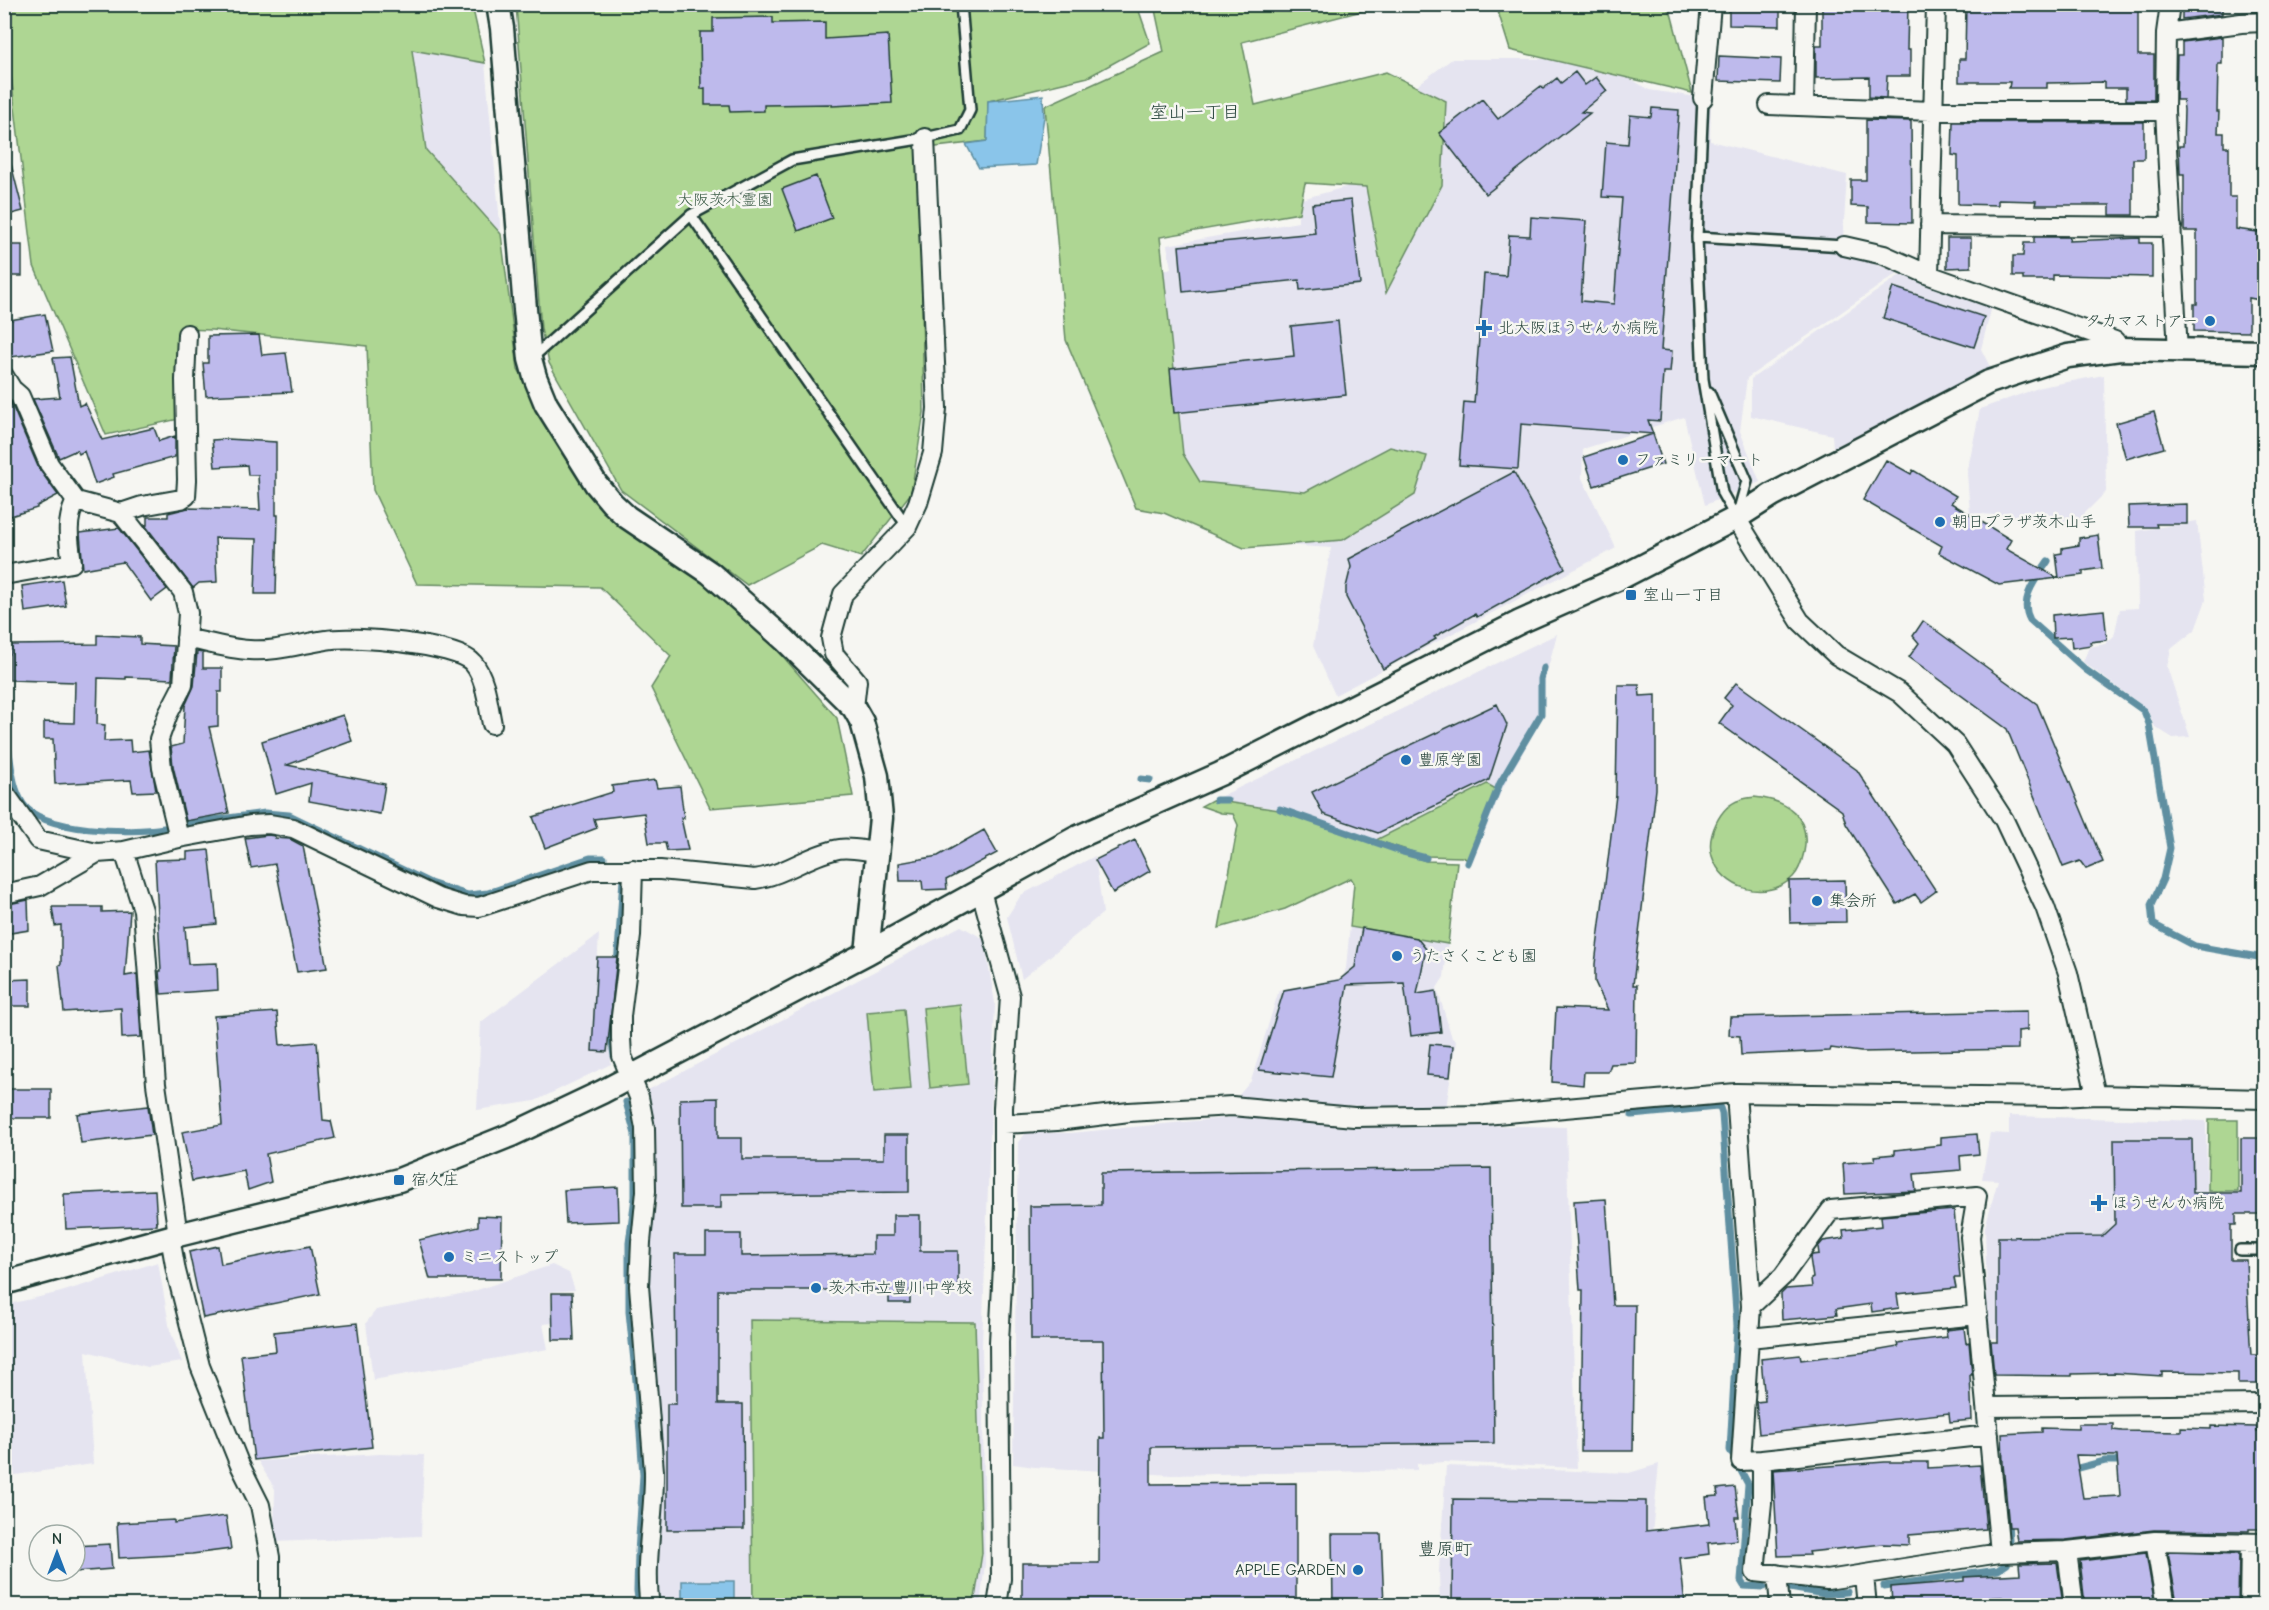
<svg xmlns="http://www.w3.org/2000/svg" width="2269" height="1610" viewBox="0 0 2269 1610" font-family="'Comic Neue','Klee One',sans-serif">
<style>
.built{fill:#e5e4f0}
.green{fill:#aed693;stroke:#668a64;stroke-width:1.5}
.water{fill:#8ac5ea;stroke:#5f8fa1;stroke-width:1.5}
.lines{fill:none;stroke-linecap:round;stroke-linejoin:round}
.stream{stroke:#5f8fa1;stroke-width:7}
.building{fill:#bebaec;stroke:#1f3d34;stroke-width:1.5;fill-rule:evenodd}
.service-casing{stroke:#1f3d34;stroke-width:14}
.minor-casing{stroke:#1f3d34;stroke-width:22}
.tertiary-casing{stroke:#1f3d34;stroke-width:27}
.service{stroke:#f6f6f2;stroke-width:9}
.minor{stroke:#f6f6f2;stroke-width:18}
.tertiary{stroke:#f6f6f2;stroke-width:22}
.poi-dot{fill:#1f6fb2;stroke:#f6f6f2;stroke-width:2}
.labels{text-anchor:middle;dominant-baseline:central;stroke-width:5;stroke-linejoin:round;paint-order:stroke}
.park-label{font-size:16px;fill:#3c5c47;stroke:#f6f6f2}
.poi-label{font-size:16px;fill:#1f3d34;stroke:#f6f6f2;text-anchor:start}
.neighbourhood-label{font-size:18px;fill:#1f3d34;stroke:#f6f6f2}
</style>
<rect width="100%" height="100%" fill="#f6f6f2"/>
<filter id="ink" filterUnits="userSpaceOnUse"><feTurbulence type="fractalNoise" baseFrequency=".0167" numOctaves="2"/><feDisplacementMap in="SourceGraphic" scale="12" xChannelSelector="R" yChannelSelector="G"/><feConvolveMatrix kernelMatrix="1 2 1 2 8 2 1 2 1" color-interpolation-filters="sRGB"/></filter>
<g filter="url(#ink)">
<path class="built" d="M412,50L485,63L501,234L426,150Z
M1452,59H1599L1649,90L1711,99L1710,141L1847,175L1842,254L1899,272L1747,378L1740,431L1760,482L1705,505L1684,417L1583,449L1582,478L1616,548L1335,695L1313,646L1331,548L1256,543L1165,511L1142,279L1171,268L1167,245L1298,222V200L1346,187L1420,83Z
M1903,273L1992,306L1981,349L1991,369L1833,448L1832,435L1751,416V379Z
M2104,375L2106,492L2076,522L1970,513L1967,473L1980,409L2041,387Z
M2197,521L2206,600L2195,630L2171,649L2167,667L2190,737L2173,738L2155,727L2147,709L2083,662L2089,647L2105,644L2114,636L2120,609L2138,608L2137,531Z
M1557,634L1545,679L1544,715L1502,789L1472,863L1462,857L1425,856L1284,809L1246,805L1279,810L1426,861L1457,862L1444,977L1437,988L1452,1038L1456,1041L1446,1108L1331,1105L1238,1096L1251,1081L1279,990L1343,978L1346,968L1354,883L1351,878L1285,909L1219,928L1238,825L1233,814L1221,813L1201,806Z
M1095,856L1103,913L1022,979L1007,917L1021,895Z
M961,926L984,939L995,1003L982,1345L985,1564L980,1605H657L654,1564L663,1495L657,1394L648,1318V1258L656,1205L653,1129L648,1090Z
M599,934L594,1019L610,1023L611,1064L535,1101L477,1110L481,1022Z
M1246,1116L1362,1122L1566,1127L1577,1468L1445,1462L1417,1464V1470L1172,1475L1035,1467L1013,1464L1018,1142L1027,1132L1071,1133Z
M2009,1116L2206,1121L2208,1335L1988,1338L1985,1227L1998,1180L1982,1179L1990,1133L2009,1134Z
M158,1262L170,1330L182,1362L148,1367L86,1351L93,1464L15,1475L14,1468L5,1467V1305L61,1292Z
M552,1265L569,1273L575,1290L550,1292L554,1323L543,1324L548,1349L373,1380L366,1323L376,1310L471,1292Z
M380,1454L424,1455L421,1536L274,1542L275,1489L258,1461Z
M1659,1464L1648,1574V1605L1440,1606L1439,1572L1446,1466L1629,1473Z"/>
<path class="green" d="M9,5H472L485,63L412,50L426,150L501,234L518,369L604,512L743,611L837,718L853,796L710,808L651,688L671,656L600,587L417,584L373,490L367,346L212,330L182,329L179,419L106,435L34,266L11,75Z
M516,5H1137L1150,43L1088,77L988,101L987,141L919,149L924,412L911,493L861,557L822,545L747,585L621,490L549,363L541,329Z
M1154,5H1385L1242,42L1255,105L1386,72L1446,101L1442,185L1386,293L1366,187L1305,183L1299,213L1160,237L1183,454L1200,482L1305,492L1390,447L1427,456L1415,495L1343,540L1244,548L1164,513L1136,508L1066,340L1045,106L1164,52Z
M1496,5H1663L1671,13L1692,93L1510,50Z
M1487,784L1496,789L1468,860L1462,857L1425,856L1376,840Z
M1754,797C1787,800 1811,816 1804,852C1802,861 1799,871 1793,877C1766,903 1722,889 1712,856C1706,836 1720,806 1740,800C1745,798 1750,798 1754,797Z
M1212,800L1279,810L1426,861L1457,862L1448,944L1350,927L1354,883L1351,878L1285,909L1219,928L1238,825L1233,814L1221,813L1201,806Z
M960,1004L968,1084L930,1088L923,1008Z
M904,1009L911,1089L874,1092L867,1012Z
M2209,1120H2238V1191H2208Z
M750,1320L975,1322L982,1553L974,1605H753Z"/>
<path class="water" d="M1043,95L1044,117L1036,165L979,168L966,144L987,141L988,101Z
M682,1581H734V1605H682Z"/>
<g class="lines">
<path class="stream" d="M2048,561C2037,578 2018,599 2030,620L2086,670L2144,711L2149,724L2170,848L2163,879L2151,905L2153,924L2195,946L2264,958
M4,729C12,753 9,782 23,804C41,832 133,834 164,828
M1141,779L1150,780
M1216,800H1227
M1280,809L1403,852L1426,858
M184,824L265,813L289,815L430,883L468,895L488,893L590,858H604
M1468,863L1500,783L1541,714V679L1544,668
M616,981L623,879
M613,1007L611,1033L614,1056
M626,1102L635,1134V1197L629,1243V1312L637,1391L643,1475L638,1553L637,1591L639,1606
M1632,1115L1717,1107L1720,1108L1722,1114L1737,1326L1730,1450L1748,1484L1741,1581L1744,1586L1764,1587
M2071,1470L2105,1461H2124
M2007,1502L2009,1539
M1884,1586L1998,1570L2007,1564
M1790,1588L1824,1594L1847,1592"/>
</g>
<path class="building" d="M1729,4H1780V26L1729,25Z
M1822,4H1908L1907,50H1910V76H1887L1886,98L1869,97V77L1816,78V46H1822Z
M1966,4H2138V55H2154V100H2126V88H2104V82L2047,83V88H2009L2010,82H1959V59H1965Z
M2182,4H2222V14L2182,19Z
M773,17V23L825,22V39L888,35L892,103L832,106V104L764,105V111L730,112L729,105H705V88L701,89L700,32H713V18Z
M2222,37V64H2218L2217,112H2219L2218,133H2224V147H2229V197H2236V229L2265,233V301L2249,298V332L2194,331V304H2197V231H2184V174H2180L2179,146H2183L2184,110L2183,100H2176L2177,55H2182V42Z
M1719,56L1781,59L1780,83L1718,81Z
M1575,72L1585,85L1596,77L1607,91L1581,112L1590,113L1486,194L1439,133L1482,99L1498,119L1541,86L1543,89L1557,78L1561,83Z
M1652,108L1679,110L1661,350L1672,351L1670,372H1663L1660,421L1648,420L1653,434L1521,424L1518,469L1459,465L1464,402L1474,403L1484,274L1506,276L1509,235L1530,236L1531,217L1586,221L1581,301L1614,304L1622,198L1602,197L1606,142L1628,144L1630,115L1651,117Z
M1866,120L1911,121L1912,223L1868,222V207L1851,206V180H1866Z
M1953,122H2144V159H2133V215H2110V205H2035L2036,201L1998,200V205L1958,204V156L1952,155Z
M4,164H11L23,211L4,216Z
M816,176L832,218L798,231L782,189Z
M1351,200L1360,284L1300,290L1299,280L1183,292L1179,246L1315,233L1312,204Z
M2034,237H2070L2069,241L2140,238V243H2152V277L2053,275V280H2023V276H2013V256H2023L2024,243H2034Z
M1947,238H1971V267L1947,268Z
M4,245H22V276H4Z
M1893,287L1984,317L1974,347L1883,318Z
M45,314L53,351L4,358V321Z
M1338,321L1346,395L1174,413L1170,369L1294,356L1291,326Z
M259,335L262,355L286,353L292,392L206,396L203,363H208V336Z
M70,357L79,406L85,403L102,440L154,428L159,441L175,436V457L113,474L114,477L95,484L84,451L79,454L77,450L59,458L33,399L60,397L53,358Z
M4,400L11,403L39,469L58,495L37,506V508L4,518Z
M2154,412L2164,448L2126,459L2116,423Z
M1653,434L1663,464L1594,486L1584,457Z
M228,439L276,442V515H278L276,594H255L257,539L215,538L217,582L199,583L193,588L145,525H147V517H168V513L188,508L260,510L258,475H248L247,465L215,467L212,440Z
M1886,460L1911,474L1913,470L1956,496L1951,503L2011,540L2006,549L2058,578L1999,585L1939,553L1942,546L1863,500Z
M1514,472L1565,568L1477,617L1475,614L1434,637L1436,639L1383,669L1346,597V587L1351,567L1349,559Z
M2187,504V524H2156L2157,527H2129L2128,506Z
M119,528L167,589L151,601L123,562L83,569L80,533Z
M2098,535L2102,568L2083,571V575L2059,578L2056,554L2062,553V548L2079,545V538Z
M62,580L66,606L25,612L22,586Z
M2104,610L2107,640L2090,642L2091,645L2072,648L2071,637L2053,638L2052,615Z
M1923,621L2037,704L2103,862L2086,869L2080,861L2063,867L2007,729L1909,657L1919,643L1913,636Z
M97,635L140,637V644L174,646L172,679L126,677V679L98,678L97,724L105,725L104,741L130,740L131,752L149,750L156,791L133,792L131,780L55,784L53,739H44V722L74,723L75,682L10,680V645L97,644Z
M197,652L203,653V668H222V692H218V726L209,727L229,813L186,821L173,766L171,747L183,744L185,706L194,686Z
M1736,683L1857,770L1936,891L1921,902L1915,894L1897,904L1846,824L1842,811L1719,723L1732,705L1724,698Z
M1618,685H1639L1640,696L1656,695V789L1633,985H1637L1636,1063L1611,1064L1608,1072H1584L1583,1085L1552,1082L1556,1008L1608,1010L1595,982V964L1616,795Z
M1497,704L1507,725L1489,780L1378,833L1323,814L1312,792Z
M343,715L352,741L287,765L385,784L380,814L309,801L311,783L276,794L262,741Z
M655,780L657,788L680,786L684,818H681L688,850L667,851L665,843H649L644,813L594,819L597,828L545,848L533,817L613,792L612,786Z
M984,830L997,853L946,880L947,889L923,890L922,881H900L899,863L938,856Z
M268,835L275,836V838L290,839L303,846L327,968L297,972L275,864L251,868L245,838Z
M1135,840L1150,871L1113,893L1095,860Z
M209,850L217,924L185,927L188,964L217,963L218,990L161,994L159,971H161L155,860L187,859V852Z
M1845,880L1846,922L1790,923L1789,881Z
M28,900L29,930L4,934V905Z
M52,907H102V912L130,911L125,976L137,974L141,1037L122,1038L121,1008L64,1012L59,965L61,964V925L55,926Z
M1362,928L1417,938L1426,949L1417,994L1436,991L1441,1032L1411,1036L1404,983L1347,985L1331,1077L1259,1070L1284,990L1339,980L1355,967Z
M597,957H617L607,1052L592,1051Z
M30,979V1006H4V980Z
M2027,1011V1030L2018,1031V1049L1861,1052L1831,1048L1830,1051L1741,1055L1740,1036L1729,1035L1730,1017Z
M277,1012L280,1045L317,1042L323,1120L331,1121L335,1138L266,1154L271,1182L248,1190L244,1171L192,1181L182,1132L222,1125L214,1016Z
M1430,1044L1453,1046L1450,1077L1427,1075Z
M4,1089H51V1118H4Z
M718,1098V1138H742V1159H884V1135H909V1192L721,1194V1208H681L680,1099Z
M148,1106L152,1135L81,1143L77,1114Z
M1977,1134L1979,1154L1960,1156L1961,1170L1914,1174L1916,1191L1845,1194L1843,1163L1875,1161L1874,1156L1895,1154V1150L1941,1145V1137Z
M2241,1138H2264V1214H2236V1225H2231V1260H2246L2250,1342L2251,1355H2260V1384H2238V1373L2162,1372V1376L2115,1373L2072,1374V1376L1994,1375L1991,1342H1998V1237L2102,1236L2115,1224L2114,1139H2192L2193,1193H2241Z
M1491,1168L1494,1443L1151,1447V1484L1296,1483V1602L1151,1604V1605H1022V1563H1099L1100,1438H1104L1103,1340H1031L1030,1206L1101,1205V1173Z
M618,1187L619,1221L566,1223L564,1190Z
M155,1190L157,1225L66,1229L64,1194Z
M1606,1199L1613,1305H1635L1633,1451H1581L1583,1290H1580L1574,1201Z
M1954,1210L1960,1278H1954L1956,1288L1897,1294L1899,1308L1872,1312L1871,1304L1836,1309L1837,1315L1782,1320L1781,1294L1786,1289L1812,1287L1811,1279L1813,1278L1810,1258L1812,1255L1819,1254L1818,1247L1823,1241L1844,1238L1843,1230L1882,1226L1881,1216Z
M893,1215H920V1251H958V1289L910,1290V1303H889V1290H718V1404H743L744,1529L667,1530V1404H676L675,1254H706V1234H741V1256L873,1254V1236H893Z
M478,1216L502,1217L501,1279H430L419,1240L478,1226Z
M218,1246L221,1264L310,1246L320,1294L203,1318L189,1252Z
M552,1293H572L574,1340H553Z
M357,1323L372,1447L254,1460L241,1355L276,1351L274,1332Z
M1964,1328L1966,1343L1969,1342L1972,1375H1970L1972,1420L1950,1422L1949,1413L1759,1434L1756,1402L1765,1401L1761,1359L1800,1355L1801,1360L1875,1351L1898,1347L1897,1343L1947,1337L1946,1330Z
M2078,1424H2113V1430L2122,1431L2181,1432V1428L2211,1429V1426L2257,1427V1432H2265V1529H2249V1531L2154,1530L2066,1540L2017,1541L2015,1527H2009L2003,1464L2002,1434L2042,1432V1428L2078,1429ZM2076,1455L2117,1456L2120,1496L2083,1498Z
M1885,1462H1928V1468L1980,1465L1986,1529L1909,1535V1545L1883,1544L1809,1552L1810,1555L1778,1556L1773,1470Z
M1735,1487L1739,1517H1735L1737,1540L1708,1543L1709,1554L1680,1558L1685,1605H1452L1453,1499L1646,1501V1531L1709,1524L1706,1497L1718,1496L1717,1489Z
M226,1516L231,1549L192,1554L119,1558L117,1523L174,1520V1523Z
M1332,1534H1381L1384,1605H1333Z
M110,1544L112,1569L75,1572V1546Z
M2168,1552L2239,1554L2238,1603H2177Z
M2146,1553L2155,1605H2122V1603L2085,1605L2080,1561Z
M2057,1563L2063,1605H2003L2002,1597L1951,1599V1603L1892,1605L1891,1587L1964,1581V1577L2020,1574L2019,1564Z"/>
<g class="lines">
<defs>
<path id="service" d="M1703,98L1697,237L1703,379L1722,493L1736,518
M691,215L907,526
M1697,237L1844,246
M532,358L691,215L792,160L925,138L960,130L970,110L961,4
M1709,392L1747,481L1738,513
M2240,1250H2264"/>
<path id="minor" d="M2170,4L2166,33L2165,111L2178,352
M2166,33L2241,23L2264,22
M1703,98L1711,4
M1769,105L1933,111H2165
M1804,106L1806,4
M1930,225L2172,227
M1844,246L1884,255L1929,275L2115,341L2120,349
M1929,275L1936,4
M4,376L12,389L20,396L49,464L76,501L121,513L183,592L188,613L183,685L168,714L159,739L162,768L179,838
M121,513L142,506L181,499L186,496L187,480L185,380L187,334
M1736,518L1800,621L1836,655L1900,693L1955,744L2004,820L2045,907L2068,973L2096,1095
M4,575L72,563C69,541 65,521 76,501
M186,638C206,642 228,649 249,650C276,652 299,644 326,640C352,635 456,644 473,663C486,678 488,705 492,724
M854,708L857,681L834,654L831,638L843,594L907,527L918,503L933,453L937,408L925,138
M4,792L38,840L97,853
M124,851L143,910L156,1084L178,1235
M633,869L631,936L621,1016V1038L622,1056L639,1097L645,1128L646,1191L641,1242L639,1286L654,1471C655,1516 643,1561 650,1606
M981,891L1010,996L1003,1108V1266L999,1342L1001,1579L997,1606
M4,894L40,886L97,853L124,851L179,838L250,825L269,824L293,828L438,898L464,906L479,907L592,870H660L755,879C785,875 810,854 839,849C851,847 865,851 877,852
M1736,1093L1751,1306L1741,1461L1762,1460V1503L1755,1572L1827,1580L2000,1553L2067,1551L2155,1541L2264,1543
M1003,1124L1057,1121L1129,1112L1232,1106L1354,1117L1485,1115L1736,1093L2061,1097L2096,1095L2264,1099
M170,1237L176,1271L200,1366L239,1463L260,1505L270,1557V1606
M1751,1306L1783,1276L1831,1210L1977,1196L1970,1237L2000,1553
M1749,1338L1978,1315
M1986,1407L2264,1404
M1762,1460L1989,1435
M2155,1541L2166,1606
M2067,1551L2074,1606
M1777,1574L1780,1606
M1864,1576L1867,1606
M2249,1606L2250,1543"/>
<path id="tertiary" d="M498,4L502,28L525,309L530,359L535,377L546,404L596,484L612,503L627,517L710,573L785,640L854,708L862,722L877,776L881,818L867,953
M4,1283L170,1237L399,1180L511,1135L602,1092L867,953L1076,838L1220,774L1520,622L1622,577L1736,518L1772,495L1989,382L2068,356L2120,349L2264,352"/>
</defs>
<use href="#service" class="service-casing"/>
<use href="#minor" class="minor-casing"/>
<use href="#tertiary" class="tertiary-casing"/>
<use href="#service" class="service"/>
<use href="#minor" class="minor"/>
<use href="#tertiary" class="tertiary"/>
</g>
</g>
<g class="poi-dot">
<circle cx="2210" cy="321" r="6"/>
<path d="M1481 319h6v6h6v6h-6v6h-6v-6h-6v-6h6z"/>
<circle cx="1623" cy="460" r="6"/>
<circle cx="1940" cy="522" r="6"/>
<rect x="1625" y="589" width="12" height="12" rx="3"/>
<circle cx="1406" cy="760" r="6"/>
<circle cx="1817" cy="901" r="6"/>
<circle cx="1397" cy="956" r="6"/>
<rect x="393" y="1174" width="12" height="12" rx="3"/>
<path d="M2096 1194h6v6h6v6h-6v6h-6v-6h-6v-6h6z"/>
<circle cx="449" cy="1257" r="6"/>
<circle cx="816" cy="1288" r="6"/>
<circle cx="1358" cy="1570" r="6"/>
</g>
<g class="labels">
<g class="park-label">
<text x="725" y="200">大阪茨木霊園</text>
</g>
<g class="poi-label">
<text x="2198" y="321" text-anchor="end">タカマストアー</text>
<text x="1498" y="328">北大阪ほうせんか病院</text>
<text x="1635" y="460">ファミリーマート</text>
<text x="1952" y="522">朝日プラザ茨木山手</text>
<text x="1643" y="595">室山一丁目</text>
<text x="1418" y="760">豊原学園</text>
<text x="1829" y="901">集会所</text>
<text x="1409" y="956">うたさくこども園</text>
<text x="411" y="1180">宿久庄</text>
<text x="2112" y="1203">ほうせんか病院</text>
<text x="461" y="1257">ミニストップ</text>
<text x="828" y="1288">茨木市立豊川中学校</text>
<text x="1346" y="1570" text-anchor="end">APPLE GARDEN</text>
</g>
<g class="neighbourhood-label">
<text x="1195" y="112">室山一丁目</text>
<text x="1445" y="1549">豊原町</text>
</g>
</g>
<rect width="2269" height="1610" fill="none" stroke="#f6f6f2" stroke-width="24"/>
<rect x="12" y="12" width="2245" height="1586" fill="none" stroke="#1f3d34" stroke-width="2" filter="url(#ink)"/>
<g transform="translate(57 1553)"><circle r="28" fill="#f6f6f2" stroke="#a0aca6" stroke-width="1.5"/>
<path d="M0-4.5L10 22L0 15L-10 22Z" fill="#1f6fb2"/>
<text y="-9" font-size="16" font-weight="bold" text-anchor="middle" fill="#1f3d34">N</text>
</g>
</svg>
